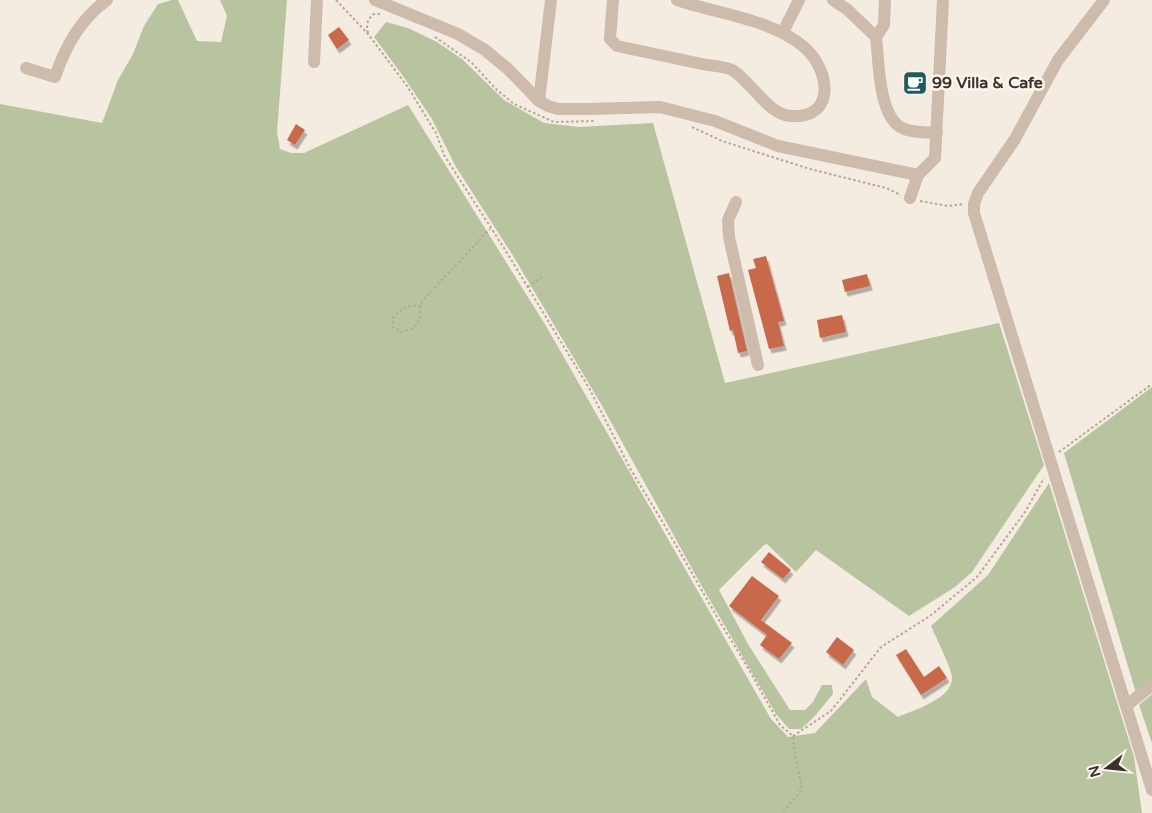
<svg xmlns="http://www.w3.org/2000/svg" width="1152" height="813" viewBox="0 0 1152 813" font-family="'Varela Round',sans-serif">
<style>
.green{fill:#b8c4a0}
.building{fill:#c8694b;filter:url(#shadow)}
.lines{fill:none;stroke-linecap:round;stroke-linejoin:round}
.path{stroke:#b9a596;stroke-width:2;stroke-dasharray:2.5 2.5;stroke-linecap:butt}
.minor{stroke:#cdbbac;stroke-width:12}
.labels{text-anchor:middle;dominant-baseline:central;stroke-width:5;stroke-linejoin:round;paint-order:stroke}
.poi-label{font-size:16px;font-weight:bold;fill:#3b302b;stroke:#fbf5ee;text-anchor:start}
</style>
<defs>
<filter id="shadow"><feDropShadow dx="2.5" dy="4.5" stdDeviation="0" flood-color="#0004"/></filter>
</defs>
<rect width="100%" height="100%" fill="#f4ebe1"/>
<path class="green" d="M172,0H178L197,41L221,42L227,16L220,0H287L277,132L280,149L291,153H304L408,105L546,326L771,719L788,737L815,733L866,679L872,697L898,717C914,710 953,699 952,677C952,670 935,635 931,626L988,575L1049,483L1134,757L1142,813H0V104L102,123L118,80L133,54L144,26L158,4Z
M386,22L408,28L437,42L462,59L504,100L544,123L579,127L653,123L725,383L999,323L1044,465L972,572L955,587L909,616L816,550L796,572L767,544L764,545L719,590L748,644L790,710H805L813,702L822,685H832L833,694L814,717L801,729H789L776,714L700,583L601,404L512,254L456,167L432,119L403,76L374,37Z
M1152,387V681L1136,693L1064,453Z
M1152,694V743L1139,705Z"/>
<path class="building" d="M339,27L349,40L337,49L328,35Z
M296,124L305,130L295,145L287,140Z
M766,256L784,321L778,322L784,346L769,349L748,270L756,268L753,259Z
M729,273L747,351L738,353L733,330L730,331L717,276Z
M867,274L870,286L845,292L842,280Z
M842,315L846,332L820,338L817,320Z
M769,552L791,570L783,579L761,562Z
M752,576L779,596L761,620L792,643L779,659L760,645L767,635L729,606Z
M837,637L854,650L843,665L826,652Z
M906,649L924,677L939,666L947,678L921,695L896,655Z"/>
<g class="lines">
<path class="path" d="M336,0L368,34L407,86L436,133L444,155L504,248L589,388L631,470L665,526L720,622L747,666L780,725L793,736L795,754L802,789L782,813
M368,33C366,25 367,19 374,14H380
M435,37L471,62L496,89L514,104L554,122L594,121
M692,127L722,141L810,169L886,188L901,195
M920,201L948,206L964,204
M528,287L542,277
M421,306C407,305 402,308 393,318V327L401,332C421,328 419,319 422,301L490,229
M1059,452L1152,384
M793,736L831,711L881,647L930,616L977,577L1025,512L1044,478"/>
<path class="minor" d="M375,0L458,34L485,50L508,69L539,101L548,106L558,109H589L660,107L715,121L778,146L918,175
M613,0L610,39L617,46C645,52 674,58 702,64C711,66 724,66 732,70C751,81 768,115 791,116C837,119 830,69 804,47C771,19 718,14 677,0
M833,0L848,10L876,37C879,60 878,116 902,128C913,133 925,132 937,133
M1104,0L1058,60L1015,139L978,193L974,204V213L1152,790
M783,32L799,0
M876,37L884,25L885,0
M314,62L317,0
M26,68L55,77C65,47 80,19 107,0
M539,101L551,0
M910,198L918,175L935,158L943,0
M736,202L728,220L729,237L758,365
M1126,706L1152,685"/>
</g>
<defs>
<symbol id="cafe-square" viewBox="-11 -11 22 22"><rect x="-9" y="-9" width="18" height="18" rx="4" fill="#1f5a5e" stroke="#fbf5ee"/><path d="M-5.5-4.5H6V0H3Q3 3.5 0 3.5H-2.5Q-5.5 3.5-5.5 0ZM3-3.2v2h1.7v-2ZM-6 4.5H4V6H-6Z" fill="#fff"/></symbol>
</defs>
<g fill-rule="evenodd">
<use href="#cafe-square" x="901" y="69" width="28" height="28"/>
</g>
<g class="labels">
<g class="poi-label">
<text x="932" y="83">99 Villa &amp; Cafe</text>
</g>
</g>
<g transform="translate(1107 768) rotate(254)" stroke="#fbf5ee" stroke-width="4" paint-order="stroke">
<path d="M0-4L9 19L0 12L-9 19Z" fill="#3b302b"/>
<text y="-8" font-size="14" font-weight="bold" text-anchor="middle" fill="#3b302b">N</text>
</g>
</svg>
